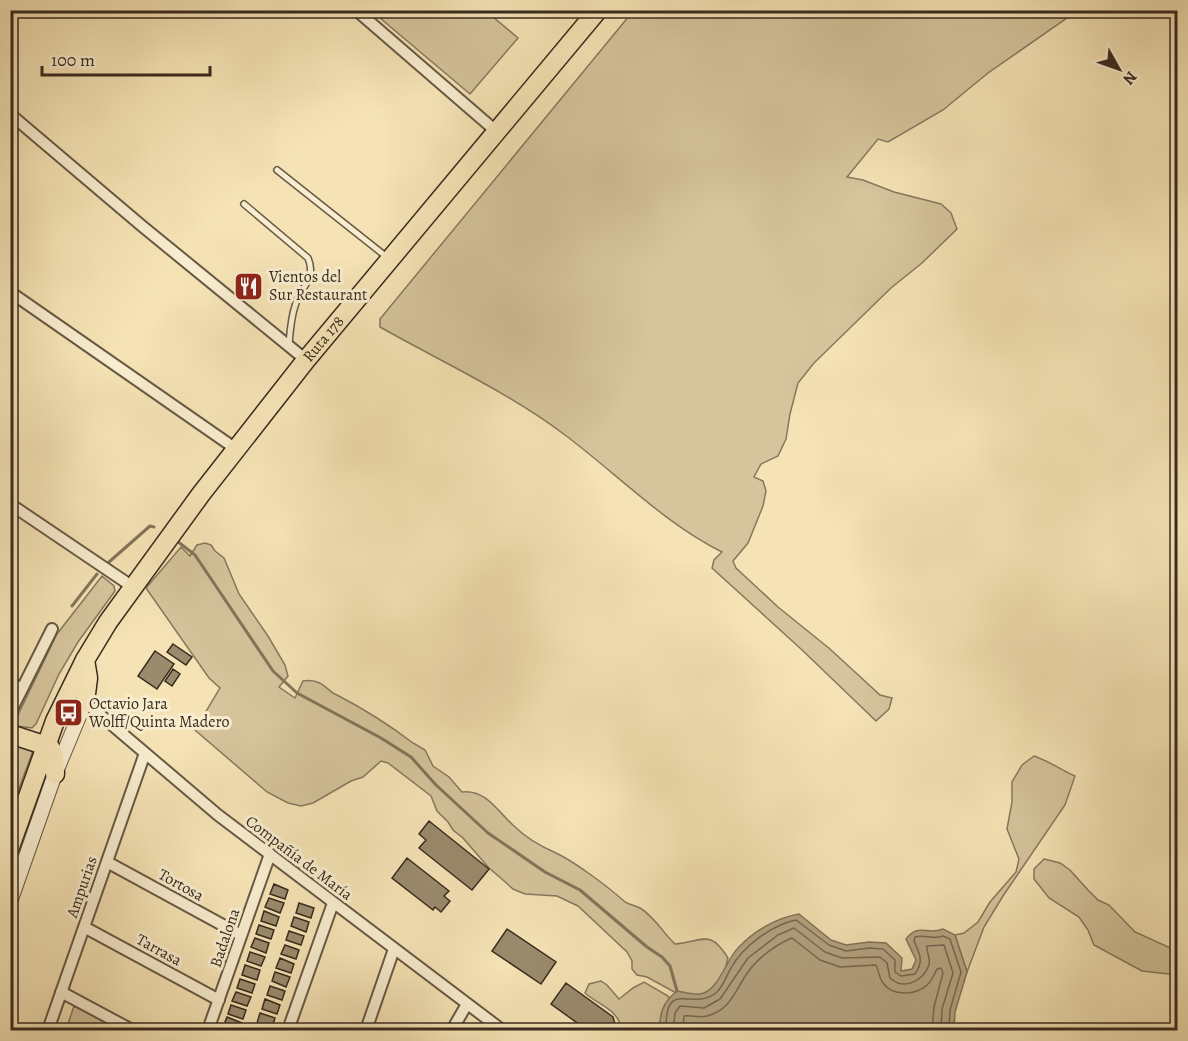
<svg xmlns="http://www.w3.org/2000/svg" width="1188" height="1041" viewBox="0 0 1188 1041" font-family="Alegreya,serif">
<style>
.green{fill:#d5c49c;stroke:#86785e;stroke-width:1.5}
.water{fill:#b5a482;stroke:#83745a;stroke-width:1.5}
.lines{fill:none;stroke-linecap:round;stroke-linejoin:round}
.shore{stroke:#766850;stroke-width:1.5}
.stream{stroke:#83745a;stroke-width:3}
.building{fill:#9a8b6d;stroke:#382b1f;stroke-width:1.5}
.service-casing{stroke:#675944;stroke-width:8}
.minor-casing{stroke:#675944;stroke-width:14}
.tertiary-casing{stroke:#675944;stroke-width:16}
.primary-casing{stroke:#382b1f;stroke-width:21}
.service{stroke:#f8edcf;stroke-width:5}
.minor{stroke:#f8edcf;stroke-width:10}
.tertiary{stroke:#f8edcf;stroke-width:14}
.primary{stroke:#f5e3b5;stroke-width:18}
.labels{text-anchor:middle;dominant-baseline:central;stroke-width:6;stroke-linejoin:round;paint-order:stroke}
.poi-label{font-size:16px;fill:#382b1f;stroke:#f8edcf;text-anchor:start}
.street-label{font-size:16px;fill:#382b1f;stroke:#f8edcf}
</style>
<rect width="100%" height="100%" fill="#f5e3b5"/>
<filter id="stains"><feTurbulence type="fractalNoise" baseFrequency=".00333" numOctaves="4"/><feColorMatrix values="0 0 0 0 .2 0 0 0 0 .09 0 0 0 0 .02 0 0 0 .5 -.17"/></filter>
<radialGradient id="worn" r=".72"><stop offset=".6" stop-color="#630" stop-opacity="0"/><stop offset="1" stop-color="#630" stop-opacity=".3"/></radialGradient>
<path class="green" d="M634,10L1077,11L988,73L943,110L888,142L878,139L847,177L863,180L894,192L941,204L951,213L957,229L922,263L891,288L814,363L798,383L790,414L786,439L778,456L761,464L754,477L763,481L766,491L763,506L748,543L733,561L736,568L778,607L830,649L880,695L892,698L889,709L876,721L801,649L712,568L714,560L722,552C664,523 617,474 565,435C508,392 442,362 380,327V319Z
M387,11H486L518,38L470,94L380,18Z
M205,543L211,545L215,551L224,558L239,594L268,636L285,665L288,676L279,687L295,698L303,681C309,680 312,680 317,682C325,684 329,692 337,695C364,709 388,724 413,743L425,750L433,766L449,777L462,792C486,789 498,812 514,826C526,838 540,846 556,853C575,862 607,886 624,901C628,905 635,905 640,908C655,917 663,933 675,944C704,941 710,929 728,958L722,980L712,1000L678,994L647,977L637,975L632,969V961L627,952L578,906L557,896L525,894L513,889L503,880L489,868L463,838L453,830L448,822L437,811L431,796L388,763L381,761L363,777L351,781L313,803L301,806L288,803L267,792L195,730L220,688L209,678L146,588L181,547L190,556L197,545Z
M102,576L114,586L115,591L78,642L59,674L36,724L32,728L17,726V717L57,634Z
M11,741L34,748L17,794L11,800Z
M1034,756C1049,761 1061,770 1075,776L1065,805L1003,896L984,927L967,972L955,935L964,933L978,922L990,902L1016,872L1019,859L1007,829L1012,802V782L1022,765Z
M1044,859L1060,863L1070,870L1088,890L1098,900L1109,905L1135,932L1177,951V975L1142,971L1094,945L1088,930L1079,917L1049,898L1034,879V869Z
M601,981L607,985L619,999L633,988L644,982L668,996L674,1006L667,1030H622C618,1009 600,1006 585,993L589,984Z
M74,1006L120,1030H66Z"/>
<path class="water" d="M799,914L831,940L846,945L869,942L886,943L902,958L901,971L912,969L916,960L906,939C919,922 927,936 943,929L955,935L967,972L955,1012L954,1030H660C659,1014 663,1002 677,991C683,992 693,995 700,994C718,992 726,960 738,948C754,931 776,918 799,914Z"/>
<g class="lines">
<path class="shore" d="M666,1030C665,976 693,1013 717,992C724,985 726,976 731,968C743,946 772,925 796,920L829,945L846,951L869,948L883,949L895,960V972L901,976L915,974C924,961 920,954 914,941L915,937C925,934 933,940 943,936L950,939L961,972L950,1010L949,1030
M673,1030L675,1013L680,1006L704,1008L720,999L748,958L778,935L794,928L825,952L842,958L880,957L887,963L890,978C904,991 923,981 929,965C931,958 926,952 927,946L944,945L953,973L942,1009L941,1030
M683,1030L684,1016C692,1015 700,1018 707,1016C732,1009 735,990 748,972C758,958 775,945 792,938L820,960L840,967L876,965C879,971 879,978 883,983C892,996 915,996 927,985C932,981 934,974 937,969L941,968L943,973L934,1007L932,1030"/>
<path class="stream" d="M177,541L195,555L273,671L297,693L381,738L411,757L436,785L488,833L545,872L580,890L647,947L662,957L670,966L677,991
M109,562L150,526L154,527
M72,606L97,574"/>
</g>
<path class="building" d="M173,644L192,657L186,665L167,652Z
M155,651L174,664L157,689L138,676Z
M173,669L180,674L172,686L165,681Z
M429,821L489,869L472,890L419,848L426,840L419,834Z
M407,858L449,891L444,896L450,901L441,912L435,907L433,910L392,878Z
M274,884L288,890L285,899L270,894Z
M269,898L284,903L280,913L265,907Z
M299,903L314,908L311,918L296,913Z
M264,911L279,917L276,926L261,921Z
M294,917L309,922L306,932L291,926Z
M259,925L274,930L271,939L256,934Z
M507,929L556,962L541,984L492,951Z
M289,931L304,936L301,945L286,940Z
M255,938L269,943L266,953L251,947Z
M285,945L299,950L296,959L281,954Z
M250,952L265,957L261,966L247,961Z
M280,958L294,964L291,973L276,968Z
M245,965L260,970L257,980L242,975Z
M275,972L290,977L286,987L272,981Z
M240,979L255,984L252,993L237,988Z
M566,983L613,1017L615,1024L610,1030H587L551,1004Z
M270,986L285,991L282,1000L267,995Z
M236,992L251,997L247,1006L232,1001Z
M265,999L280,1005L277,1014L262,1009Z
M231,1005L246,1010L243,1019L228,1014Z
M260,1013L275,1018L272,1028L257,1023Z
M227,1017L242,1023L239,1030L223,1027Z"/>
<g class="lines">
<defs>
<path id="service" d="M277,170L388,258
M244,204L308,258C317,279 300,287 295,306C291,318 290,332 289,344"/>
<path id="minor" d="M356,10L497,132
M10,114L142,226L306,360
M13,294L236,449
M10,504L133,587
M10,682L22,689
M85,702L218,815L502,1030
M10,713L52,629
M107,862L241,935
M84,927L219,1000
M61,992L132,1030
M48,1030L145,753
M208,1030L270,854
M288,1030L333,903
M366,1030L394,949
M452,1030L467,1004"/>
<path id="tertiary" d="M10,902L55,774L85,702"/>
<g id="primary">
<path d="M85,660L88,678L85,702"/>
<path d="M10,734L50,747L54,756L55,774"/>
<path id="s1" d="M10,847L55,721L85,660L108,622L201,494L306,360L598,10"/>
</g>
</defs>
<use href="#service" class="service-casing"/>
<use href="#minor" class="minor-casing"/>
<use href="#tertiary" class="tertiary-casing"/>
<use href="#primary" class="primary-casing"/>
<use href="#service" class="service"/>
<use href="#minor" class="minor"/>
<use href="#tertiary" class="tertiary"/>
<use href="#primary" class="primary"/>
</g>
<defs>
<symbol id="restaurant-square" viewBox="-11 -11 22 22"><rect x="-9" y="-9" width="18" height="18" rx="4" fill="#8f2418" stroke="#f8edcf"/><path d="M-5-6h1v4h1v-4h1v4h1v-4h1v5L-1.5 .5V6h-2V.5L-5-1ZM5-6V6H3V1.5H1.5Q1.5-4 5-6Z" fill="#fff"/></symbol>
<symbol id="bus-square" viewBox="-11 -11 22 22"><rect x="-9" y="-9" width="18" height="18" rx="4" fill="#8f2418" stroke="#f8edcf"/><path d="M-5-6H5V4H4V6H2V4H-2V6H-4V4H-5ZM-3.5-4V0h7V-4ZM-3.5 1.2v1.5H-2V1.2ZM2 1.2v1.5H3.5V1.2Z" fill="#fff"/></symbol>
</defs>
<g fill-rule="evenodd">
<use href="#restaurant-square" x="232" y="270" width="33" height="33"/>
<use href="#bus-square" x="52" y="696" width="33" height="33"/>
</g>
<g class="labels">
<g class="poi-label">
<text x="269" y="277">Vientos del<tspan x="269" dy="18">Sur Restaurant</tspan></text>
<text x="89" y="704">Octavio Jara<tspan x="89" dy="18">Wolff/Quinta Madero</tspan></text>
</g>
<g class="street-label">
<text stroke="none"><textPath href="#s1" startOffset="602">Ruta 178</textPath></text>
<text transform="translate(299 858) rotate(37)">Compañía de María</text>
<text transform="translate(181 885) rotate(29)">Tortosa</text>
<text transform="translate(82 887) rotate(-71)">Ampurias</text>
<text transform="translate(225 938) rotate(-71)">Badalona</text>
<text transform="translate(159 950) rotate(29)">Tarrasa</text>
</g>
</g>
<rect width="1188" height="1041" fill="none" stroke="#f5e3b5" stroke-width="36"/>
<rect x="12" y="12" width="1164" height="1017" fill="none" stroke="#382b1f" stroke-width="3"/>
<rect x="18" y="18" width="1152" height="1005" fill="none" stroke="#382b1f" stroke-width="1.5"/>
<g transform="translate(1119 69) rotate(130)" stroke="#f8edcf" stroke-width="4.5" paint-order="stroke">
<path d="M0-4.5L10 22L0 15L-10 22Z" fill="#382b1f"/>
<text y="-9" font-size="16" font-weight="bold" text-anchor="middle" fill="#382b1f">N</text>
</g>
<path d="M42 66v9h168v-9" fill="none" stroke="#382b1f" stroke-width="3"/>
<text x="51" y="66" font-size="18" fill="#382b1f" stroke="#f8edcf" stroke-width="4.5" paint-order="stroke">100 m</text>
<rect width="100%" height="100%" filter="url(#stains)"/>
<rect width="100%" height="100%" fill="url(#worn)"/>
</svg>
